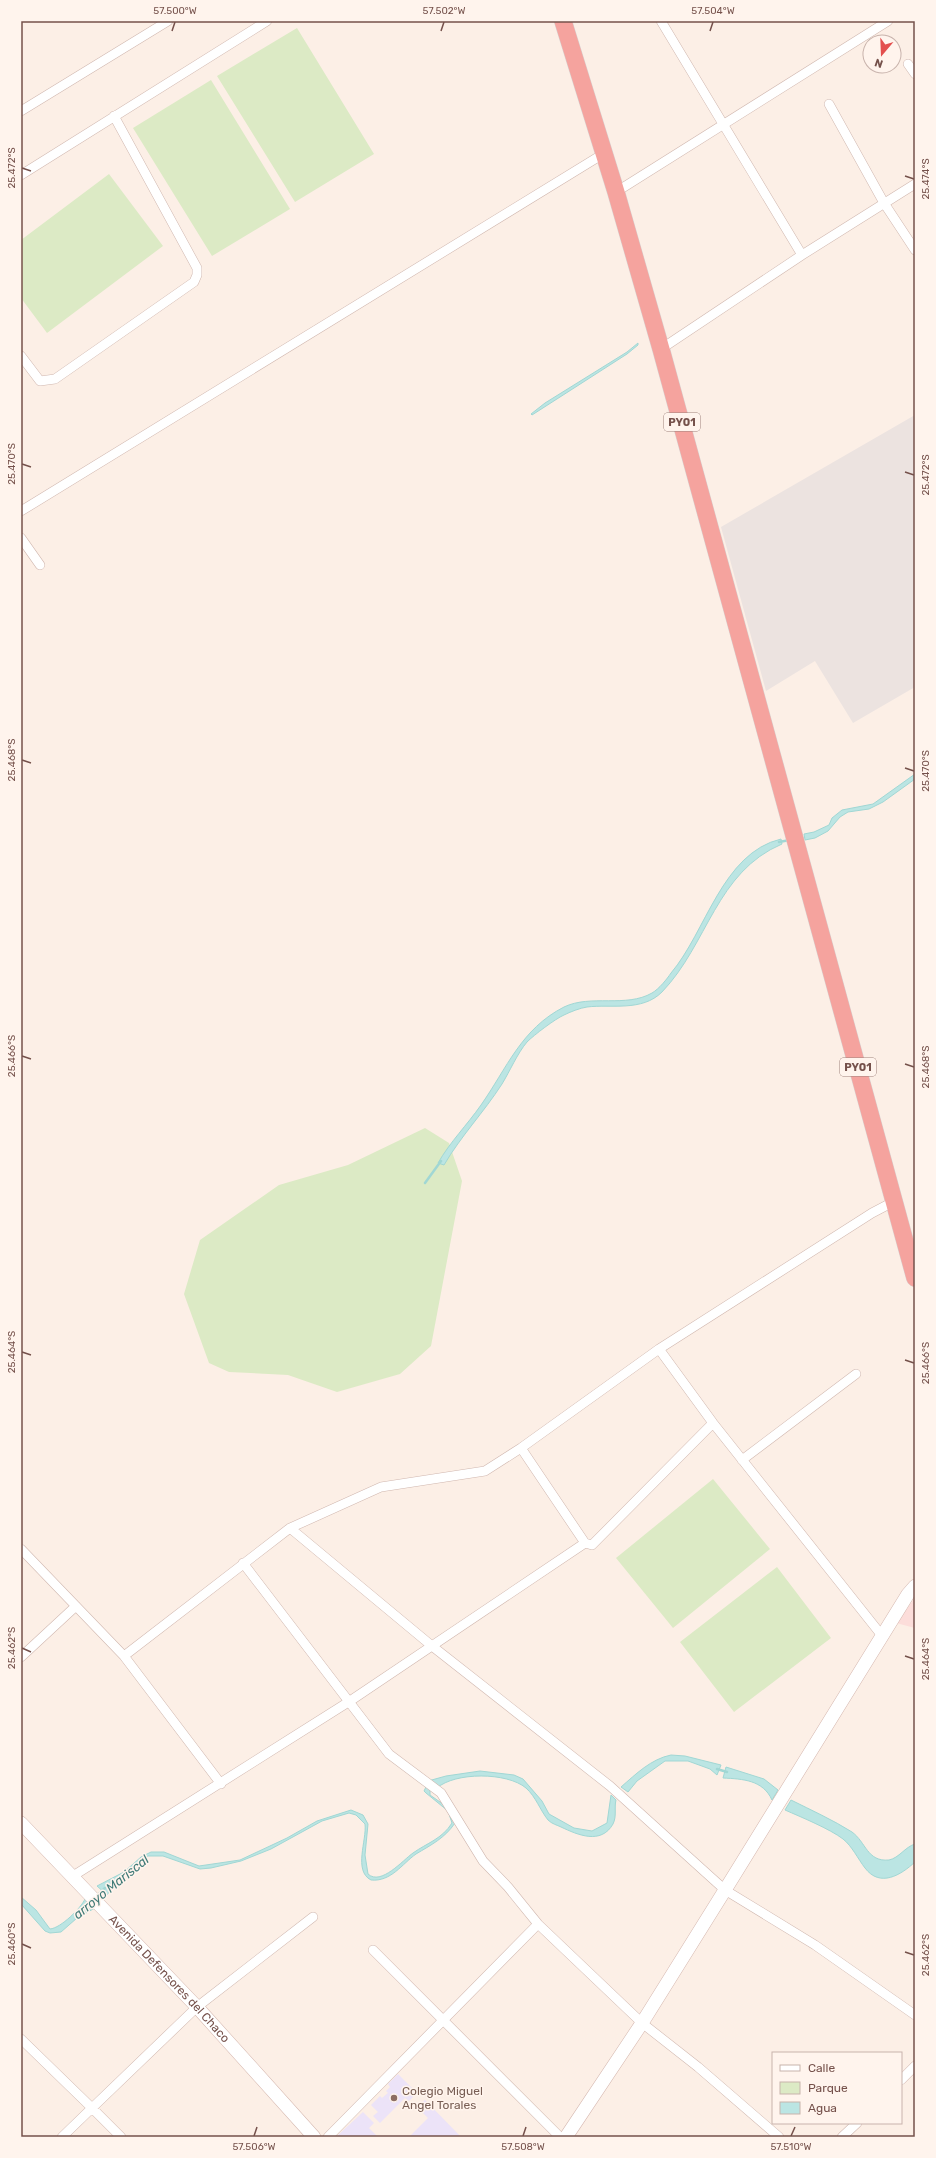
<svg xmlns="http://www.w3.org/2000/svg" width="936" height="2158" viewBox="0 0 936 2158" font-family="Rubik,sans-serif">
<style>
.commercial{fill:#fcddda}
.industrial{fill:#ece3e0}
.education{fill:#ece3f8}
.green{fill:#dceac5}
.water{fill:#bbe5e3;stroke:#a1d7d4}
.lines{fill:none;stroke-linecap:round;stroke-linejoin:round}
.stream{stroke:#a1d7d4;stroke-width:2.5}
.street-casing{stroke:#d0b7af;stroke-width:10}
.secondary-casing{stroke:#d5b7af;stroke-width:14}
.highway-casing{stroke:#d8cecd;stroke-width:18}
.street{stroke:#fff;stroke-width:9}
.secondary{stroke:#fff;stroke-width:13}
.highway{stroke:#f5a39e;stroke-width:17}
.ticks{fill:none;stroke:#75514b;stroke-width:1.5}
.education-dot{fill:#8d6e63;stroke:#fff4ed;stroke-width:1.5}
.labels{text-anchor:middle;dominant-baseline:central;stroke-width:3;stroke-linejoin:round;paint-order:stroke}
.shield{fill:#fff4ed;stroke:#9e827c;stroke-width:1}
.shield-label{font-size:11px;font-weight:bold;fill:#75514b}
.street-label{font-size:12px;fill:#75514b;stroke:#fff4ed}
.education-label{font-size:12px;fill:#785e54;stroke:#fff4ed;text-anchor:start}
.water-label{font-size:13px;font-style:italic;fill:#3f7a77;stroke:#fff4ed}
.neatline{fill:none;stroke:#75514b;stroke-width:1.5}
.ticks-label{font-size:10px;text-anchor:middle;fill:#75514b}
</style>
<rect width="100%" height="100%" fill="#fcefe6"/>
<path class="commercial" d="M915,1598V1628L896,1623Z"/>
<path class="industrial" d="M915,415V687L853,723L815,661L766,691L721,527Z"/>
<path class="education" d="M398,2074L417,2093L409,2101L405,2098L380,2123L373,2116L378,2112L371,2105L380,2096L382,2098L388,2093L386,2091L390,2087L388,2084Z
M425,2100L461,2137H409L428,2118L417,2107Z
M363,2112L374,2123L369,2128L378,2137H336Z"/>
<path class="green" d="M297,28L374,154L295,202L217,76Z
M211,80L290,209L212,256L133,128Z
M109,174L163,246L47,333L21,298V240Z
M425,1128L449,1143L462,1181L431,1346L400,1374L337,1392L288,1375L229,1372L209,1363L184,1294L200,1240L279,1185L348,1165Z
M713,1479L770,1549L673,1628L616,1558Z
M777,1567L831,1638L734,1712L680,1642Z"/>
<path class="water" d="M638,343V345L627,354L532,415L531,414L545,403L627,352Z
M915,774V779L883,802L869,809L848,812L840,817L828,831L815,838L805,840L804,834L814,832L829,825L832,818L842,810L873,804Z
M781,839L782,844C716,872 708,944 662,992C642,1012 611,1004 587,1007C580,1008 570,1012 564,1015C555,1019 534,1035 527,1042C517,1054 510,1071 502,1084C484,1112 461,1136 444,1165L438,1163C450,1142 467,1125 481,1105C507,1068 521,1029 564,1007C591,994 626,1008 652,993C659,989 667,979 671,973C706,932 722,853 781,839Z
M671,1755L685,1756L721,1765L717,1775L710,1769L688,1761H665L637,1781L628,1792L621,1787C636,1774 651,1759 671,1755Z
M726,1767L764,1779L778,1790L772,1800C763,1780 743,1779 723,1778Z
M480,1771L514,1775L523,1779L542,1801L549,1814L574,1828L592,1831L607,1823L611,1795L616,1800C614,1808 617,1816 613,1824C601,1845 578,1835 561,1827C557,1825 552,1824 548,1820C540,1810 536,1797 526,1788C507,1772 455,1772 437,1788L428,1781L446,1776Z
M426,1787L430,1790V1795L450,1809L455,1823C445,1838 431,1845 416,1854C402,1864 391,1882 371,1880C353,1871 367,1840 365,1824L356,1815L349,1813L322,1821L271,1849L241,1861L211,1868L200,1869L163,1856H148L115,1883L107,1895L97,1886L124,1872L141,1857L151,1852H164L199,1866L240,1860L287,1838L317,1821L351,1810L363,1815L368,1824L365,1855L368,1874C381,1886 403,1860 413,1853C427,1843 442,1839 452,1823L448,1811L426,1793L424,1791Z
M791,1800C811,1810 833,1820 852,1832C866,1842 867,1862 889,1860C899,1858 905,1847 915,1844V1862C901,1875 880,1888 865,1868C858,1859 852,1846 843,1839C830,1829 801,1817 785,1810Z
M21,1897L36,1910L50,1929C61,1928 81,1908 85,1899L95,1908L77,1918L61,1932L50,1933L45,1931L21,1904Z"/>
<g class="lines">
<path class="stream" d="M779,842L790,840
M425,1183L441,1161
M717,1769L727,1772
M97,1896L105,1888"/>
<defs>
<path id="street" d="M661,21L802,255
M908,64L915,74
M829,104L884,203L915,250
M21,111L168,21
M21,175L267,21
M616,192L888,21
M661,349L802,255L915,184
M21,356L40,381L55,379L194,282L197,275V268L114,116
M21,511L603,154
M21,538L40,565
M659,1349L713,1423L883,1637
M521,1448L585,1543L592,1545L713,1423
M742,1460L856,1374
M290,1528L432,1646L610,1786L725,1890L815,1945L915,2015
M21,1549L124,1656L221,1784
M243,1563L389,1754L441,1793L483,1861L508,1887L538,1924L642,2023L698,2067L779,2137
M124,1656L290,1528L381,1487L485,1471L521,1448L659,1349L872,1213L893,1202
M21,1657L76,1606
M73,1876L350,1701L585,1543
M373,1950L560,2137
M21,2039L92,2108L197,2007L313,1917
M901,2080L915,2066
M62,2137L92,2108L121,2137
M328,2137L538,1924
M842,2137L857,2123"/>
<g id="secondary">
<path id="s1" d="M21,1823L197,2007L314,2137"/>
<path d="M566,2137L642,2023L725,1890L908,1594L915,1586"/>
</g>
<path id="highway" d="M563,21L616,192L661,349L915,1278"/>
</defs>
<use href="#street" class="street-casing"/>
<use href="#secondary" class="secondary-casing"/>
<use href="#highway" class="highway-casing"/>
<use href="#street" class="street"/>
<use href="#secondary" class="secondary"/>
<use href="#highway" class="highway"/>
</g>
<path class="ticks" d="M172,31L175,22M441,31L444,22M710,31L713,22M22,168L31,171M905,176L914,179M22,464L31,467M905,472L914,475M22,760L31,763M905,768L914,771M22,1056L31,1059M905,1064L914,1067M22,1352L31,1355M905,1360L914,1363M22,1648L31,1652M905,1656L914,1659M22,1944L31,1948M905,1952L914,1955M254,2136L257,2127M523,2136L526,2127M791,2136L795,2127"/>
<circle class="education-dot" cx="394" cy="2098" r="4"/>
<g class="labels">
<g class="shield">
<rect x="664" y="413" width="36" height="18" rx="3"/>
<rect x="840" y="1058" width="36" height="18" rx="3"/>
</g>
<g class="shield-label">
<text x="682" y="422">PY01</text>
<text x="858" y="1067">PY01</text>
</g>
<g class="street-label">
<text stroke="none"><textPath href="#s1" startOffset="215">Avenida Defensores del Chaco</textPath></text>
</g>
<g class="education-label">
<text x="402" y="2091">Colegio Miguel<tspan x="402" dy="14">Angel Torales</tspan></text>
</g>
<g class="water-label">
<text transform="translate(111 1887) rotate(-39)">arroyo Mariscal</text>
</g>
</g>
<rect width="936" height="2158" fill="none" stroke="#fff4ed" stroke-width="44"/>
<rect x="772" y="2052" width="130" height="72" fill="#fff4ed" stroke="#c8b3ac"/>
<rect x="780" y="2065" width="20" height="6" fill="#ffffff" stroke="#c8b3ac"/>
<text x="808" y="2072" font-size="12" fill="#75514b">Calle</text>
<rect x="780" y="2082" width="20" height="12" fill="#dceac5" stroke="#c8b3ac"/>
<text x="808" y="2092" font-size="12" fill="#75514b">Parque</text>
<rect x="780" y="2102" width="20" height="12" fill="#bbe5e3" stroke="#c8b3ac"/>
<text x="808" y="2112" font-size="12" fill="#75514b">Agua</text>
<g transform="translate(882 54) rotate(199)"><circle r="19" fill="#fff4ed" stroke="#c8b3ac"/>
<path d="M0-3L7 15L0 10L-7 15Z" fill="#e34f4e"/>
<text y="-6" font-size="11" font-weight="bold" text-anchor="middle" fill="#75514b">N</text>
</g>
<rect x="22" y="22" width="892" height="2114" class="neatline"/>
<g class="ticks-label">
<text x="175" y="14">57.500°W</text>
<text x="444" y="14">57.502°W</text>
<text x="713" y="14">57.504°W</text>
<text transform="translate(11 168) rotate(-90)" y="4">25.472°S</text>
<text transform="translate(925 179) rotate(-90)" y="4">25.474°S</text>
<text transform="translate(11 464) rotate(-90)" y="4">25.470°S</text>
<text transform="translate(925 475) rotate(-90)" y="4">25.472°S</text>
<text transform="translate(11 760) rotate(-90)" y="4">25.468°S</text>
<text transform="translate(925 771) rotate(-90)" y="4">25.470°S</text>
<text transform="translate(11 1056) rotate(-90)" y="4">25.466°S</text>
<text transform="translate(925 1067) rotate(-90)" y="4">25.468°S</text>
<text transform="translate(11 1352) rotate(-90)" y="4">25.464°S</text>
<text transform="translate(925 1363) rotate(-90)" y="4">25.466°S</text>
<text transform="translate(11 1648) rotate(-90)" y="4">25.462°S</text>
<text transform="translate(925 1659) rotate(-90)" y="4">25.464°S</text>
<text transform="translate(11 1944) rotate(-90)" y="4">25.460°S</text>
<text transform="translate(925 1955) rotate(-90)" y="4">25.462°S</text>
<text x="254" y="2150">57.506°W</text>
<text x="523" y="2150">57.508°W</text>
<text x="791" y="2150">57.510°W</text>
</g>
</svg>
